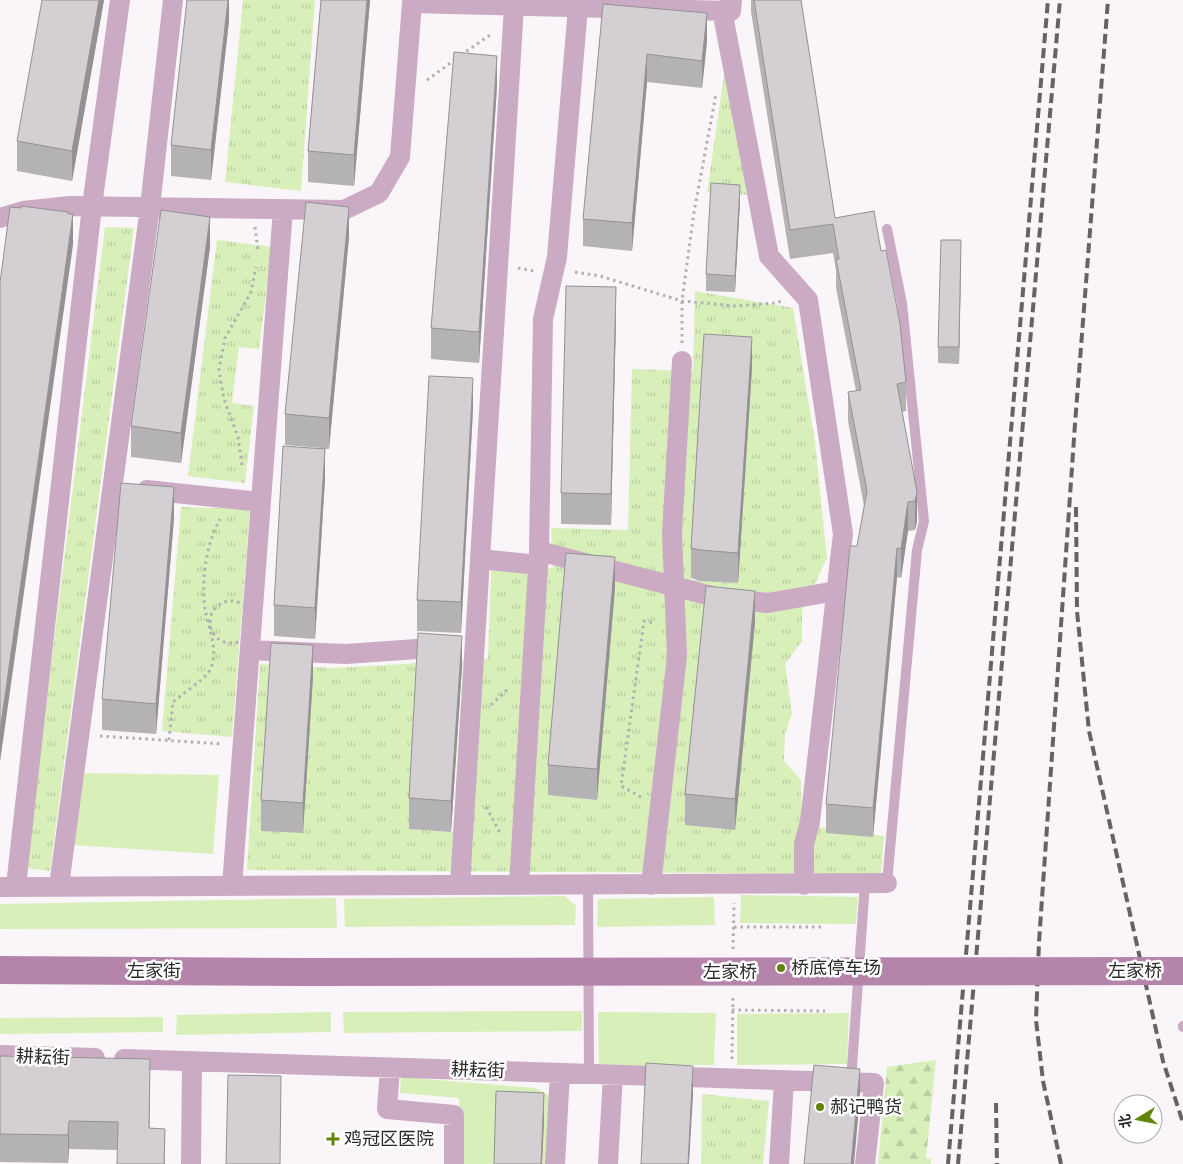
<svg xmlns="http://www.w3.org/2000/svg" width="1183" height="1164" viewBox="0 0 1183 1164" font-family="Cabin,'Noto Sans SC',sans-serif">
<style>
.green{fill:#d8efba}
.forest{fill:url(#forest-firs)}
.park{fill:url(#park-tufts);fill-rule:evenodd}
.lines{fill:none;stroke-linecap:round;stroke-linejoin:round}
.path{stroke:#b2afb1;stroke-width:3;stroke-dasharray:2.5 4;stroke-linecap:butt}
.service{stroke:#cbaac4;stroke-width:10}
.minor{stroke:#cbaac4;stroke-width:20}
.secondary{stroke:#b484ab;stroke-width:28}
.rail{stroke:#666365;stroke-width:4;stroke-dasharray:10 5;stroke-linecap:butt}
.secondary-bridge{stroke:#b484ab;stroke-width:28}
.wall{fill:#b5b2b5}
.shaded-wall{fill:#949193}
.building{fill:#d3cfd2;stroke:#949193}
.poi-dot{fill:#608508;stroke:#fff;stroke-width:2}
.labels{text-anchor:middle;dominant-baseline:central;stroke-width:5;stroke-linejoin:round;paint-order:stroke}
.poi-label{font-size:18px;fill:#2a2829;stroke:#fff;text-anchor:start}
.street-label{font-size:18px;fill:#2a2829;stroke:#fff}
</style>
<defs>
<pattern id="forest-firs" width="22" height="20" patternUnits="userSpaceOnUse" patternTransform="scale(1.25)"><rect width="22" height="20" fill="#d8efba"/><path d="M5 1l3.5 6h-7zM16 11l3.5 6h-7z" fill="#bacda0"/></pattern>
<pattern id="park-tufts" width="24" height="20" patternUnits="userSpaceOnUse" patternTransform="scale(1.25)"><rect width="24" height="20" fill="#d8efba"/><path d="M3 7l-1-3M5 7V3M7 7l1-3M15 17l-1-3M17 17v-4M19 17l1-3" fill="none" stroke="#bacda0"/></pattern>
</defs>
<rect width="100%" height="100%" fill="#f9f5f8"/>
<path class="green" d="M80,773L219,775L213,854L72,845Z
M741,895L858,897L856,924L740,923Z
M565,896L576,906L575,925L345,927L344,899Z
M714,897L715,925L597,927L598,899Z
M336,898L337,928L0,929V904Z
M582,1011V1031L344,1033L343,1012Z
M331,1012V1032L176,1035L177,1015Z
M598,1012L716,1013L714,1065L599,1066Z
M849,1013L847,1064L737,1065V1014Z
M163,1017V1032L0,1034V1018Z
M401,1077L535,1088L550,1096L546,1164H461L459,1098L400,1093Z"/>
<path class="forest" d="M936,1060L926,1158L931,1159V1164H878L887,1067Z"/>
<path class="park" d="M243,0H315L301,191L225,182Z
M725,69L747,195L707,192Z
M105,227L134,228L50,871L26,868Z
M217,240L272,247L259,349L239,347L232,403L254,406L245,483L188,476Z
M695,291L793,308L815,442L827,558L802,611V641L785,664L792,713L785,734L784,761L801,780L802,825L884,836L881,874L247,870L260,664L334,668L488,659L491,570L553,568L551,528L628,530L632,369L693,371ZM704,365L738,583L691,580ZM615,587L597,799L548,795ZM419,664L463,667L453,832L410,829Z
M181,507L250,509L232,737L162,731Z
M702,1094L769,1101L763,1164H701Z"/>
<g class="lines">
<path class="path" d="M461,55L493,33
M427,80L456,59
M255,227L258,251
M518,268L534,271
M575,272L600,276L682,301L736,306L776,303L781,301
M682,343V301L694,212L716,94
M242,465L238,437L224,399L219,370L225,338L251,292L256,267
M210 622a21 21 0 1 1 42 0a21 21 0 1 1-42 0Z
M491,705L510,687
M100,736L223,744
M169,740L173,702C180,696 204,679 208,673C221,654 208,628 205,609C201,578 206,545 220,519
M641,797L621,786L644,621L655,623
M486,807L499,831L502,834
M734,927H824
M733,949L734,903
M732,1010L825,1011
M732,1059L733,995"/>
<path class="service" d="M887,229L902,303L924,521L917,550L887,883
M588,885L589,1074
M1183,1026V1027
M851,1081L865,883"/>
<path class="minor" d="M722,10L769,256L808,300L843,534L810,822L804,844V885
M0,218L23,211L70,206L344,210L379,193L400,157L412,3L731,11L732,0
M147,490L261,502
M539,551L719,598L768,603L836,591
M480,559L538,565
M250,650L346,654L445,647
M460,885L514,6
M519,885L539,551L543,319L557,257L578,7
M651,885L677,656L672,533L682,361
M16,886L92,206L120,0
M59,886L150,207L173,0
M232,886L283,209
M0,887L887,883
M0,1055L95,1058
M124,1059L874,1083L865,1164
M390,1068L387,1109L454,1115V1164
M191,1164L192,1061
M555,1164L560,1073
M608,1164L613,1075
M779,1164L784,1080"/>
<path class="secondary" d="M0,970L307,972"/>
<path class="rail" d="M1076,507L1077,611L1089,731L1163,1061L1183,1123
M996,1103L997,1164
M948,1164L1048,0
M958,1164L1060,0
M1061,1164L1043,1081L1036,1020L1039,942L1075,424L1108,0"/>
<path class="secondary-bridge" d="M307,972L1183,971"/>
</g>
<path class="wall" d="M104,0L72,181L17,171V141Z
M229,0V21L211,180L171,176V145Z
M321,0H370L354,186L308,182V151Z
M751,0H801L835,218L906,382V411L902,412L917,492V521L915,530L908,531L901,578L897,577L873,837L826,833V804L857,546L864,506L848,421V392L856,391L836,288V270L833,253L790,259L751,12Z
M603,4L707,41L702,88L647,82L632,251L583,246V219Z
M497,86L479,363L431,359V328Z
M740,201L735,292L706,291V274Z
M349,237L329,449H325V479L315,639L274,636V605L321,448L285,445V414Z
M210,247L181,463L131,457V426Z
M961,257L959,364L938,363V347Z
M616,318L611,525L561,524V493Z
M752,368L738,583L700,581L691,578V548Z
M473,409L461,633L417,631V600Z
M174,518L156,734L102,730V699Z
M615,588L597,800L548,795V765Z
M755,622L735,830L685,825V794Z
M462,667L451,832L409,829V798Z
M313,676L303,833L261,831V800Z
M0,1056L150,1087L149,1128L165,1129V1164H117L118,1150L69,1149L68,1163L0,1162Z"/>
<path class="shaded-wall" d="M99,0H104L72,181V151Z
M228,0H229V21L211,180V150Z
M367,0H370L354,186V155Z
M707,13V41L702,88V61Z
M647,54V82L632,251V223Z
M497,56V86L479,363V332Z
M740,185V201L735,292V276Z
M349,207V237L329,449V418Z
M73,214V245L0,762V731Z
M210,217V247L181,463V433Z
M961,240V257L959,364V347Z
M616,287V318L611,525V494Z
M752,337V368L738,583V553Z
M473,378V409L461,633V602Z
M325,449V479L315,639V608Z
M174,487V518L156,734V704Z
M917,492V521L915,530V501Z
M908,502V531L901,578V549Z
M897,548V577L873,837V808Z
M615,557V588L597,800V769Z
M755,591V622L735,830V799Z
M462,636V667L451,832V801Z
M313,645V676L303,833V803Z
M150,1059V1087L149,1156V1128Z
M693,1066V1096L689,1164H688Z
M860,1069V1097L854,1164H851Z
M544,1093V1124L542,1164H541Z
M69,1121V1149L68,1163V1135Z"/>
<path class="building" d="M42,0H99L72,151L17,141Z
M187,0H228L211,150L171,145Z
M321,0H367L354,155L308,151Z
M754,0H801L835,218L874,211L881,251L886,250L900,324L906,382L897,384L917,492L915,501L908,502L901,549L897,548L873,808L826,804L850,546H857L867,491L848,392L861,390L836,259H839L833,224L790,230Z
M603,4L707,13L702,61L647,54L632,223L583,219Z
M454,52L497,56L479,332L431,328Z
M711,183L740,185L735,276L706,274Z
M306,202L349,207L329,418L285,414Z
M21,206L68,212V214H73L0,731V283L10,207L21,208Z
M161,210L210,217L181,433L131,426Z
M941,240H961L959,347H938Z
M566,286L616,287L611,494L561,493Z
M704,334L752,337L738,553L700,550L691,548Z
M429,376L473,378L461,602L417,600Z
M283,446L325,449L315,608L274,605Z
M121,483L174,487L156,704L102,699Z
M566,553L615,557L597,769L548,765Z
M706,586L755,591L735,799L685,794Z
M418,633L462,636L451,801L409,798Z
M271,643L313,645L303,803L261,800Z
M0,1056L150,1059L149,1128L165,1129L164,1164H117L118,1122L69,1121L68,1135L0,1134Z
M646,1063L693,1066L688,1164H641Z
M814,1065L860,1069L851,1164H804Z
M228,1075L281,1076L280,1164H226Z
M496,1091L544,1093L541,1164H494Z"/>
<g class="poi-dot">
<circle cx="781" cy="968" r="5"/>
<circle cx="820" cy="1107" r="5"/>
<path d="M330.5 1131.5h5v5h5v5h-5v5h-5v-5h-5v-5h5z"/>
</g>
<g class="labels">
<g class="poi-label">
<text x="791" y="968">桥底停车场</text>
<text x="830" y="1107">郝记鸭货</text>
<text x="344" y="1139">鸡冠区医院</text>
</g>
<g class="street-label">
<text x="154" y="971">左家街</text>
<text x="1135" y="971">左家桥</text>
<text x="730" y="972">左家桥</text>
<text transform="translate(43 1057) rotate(2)">耕耘街</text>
<text transform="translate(478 1070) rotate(2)">耕耘街</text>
</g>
</g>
<g transform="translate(1138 1119) rotate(260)"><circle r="24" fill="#ffffff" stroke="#aaa9a9"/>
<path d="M0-4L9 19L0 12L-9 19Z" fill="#608508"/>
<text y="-8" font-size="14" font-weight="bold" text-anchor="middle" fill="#2a2829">北</text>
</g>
</svg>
